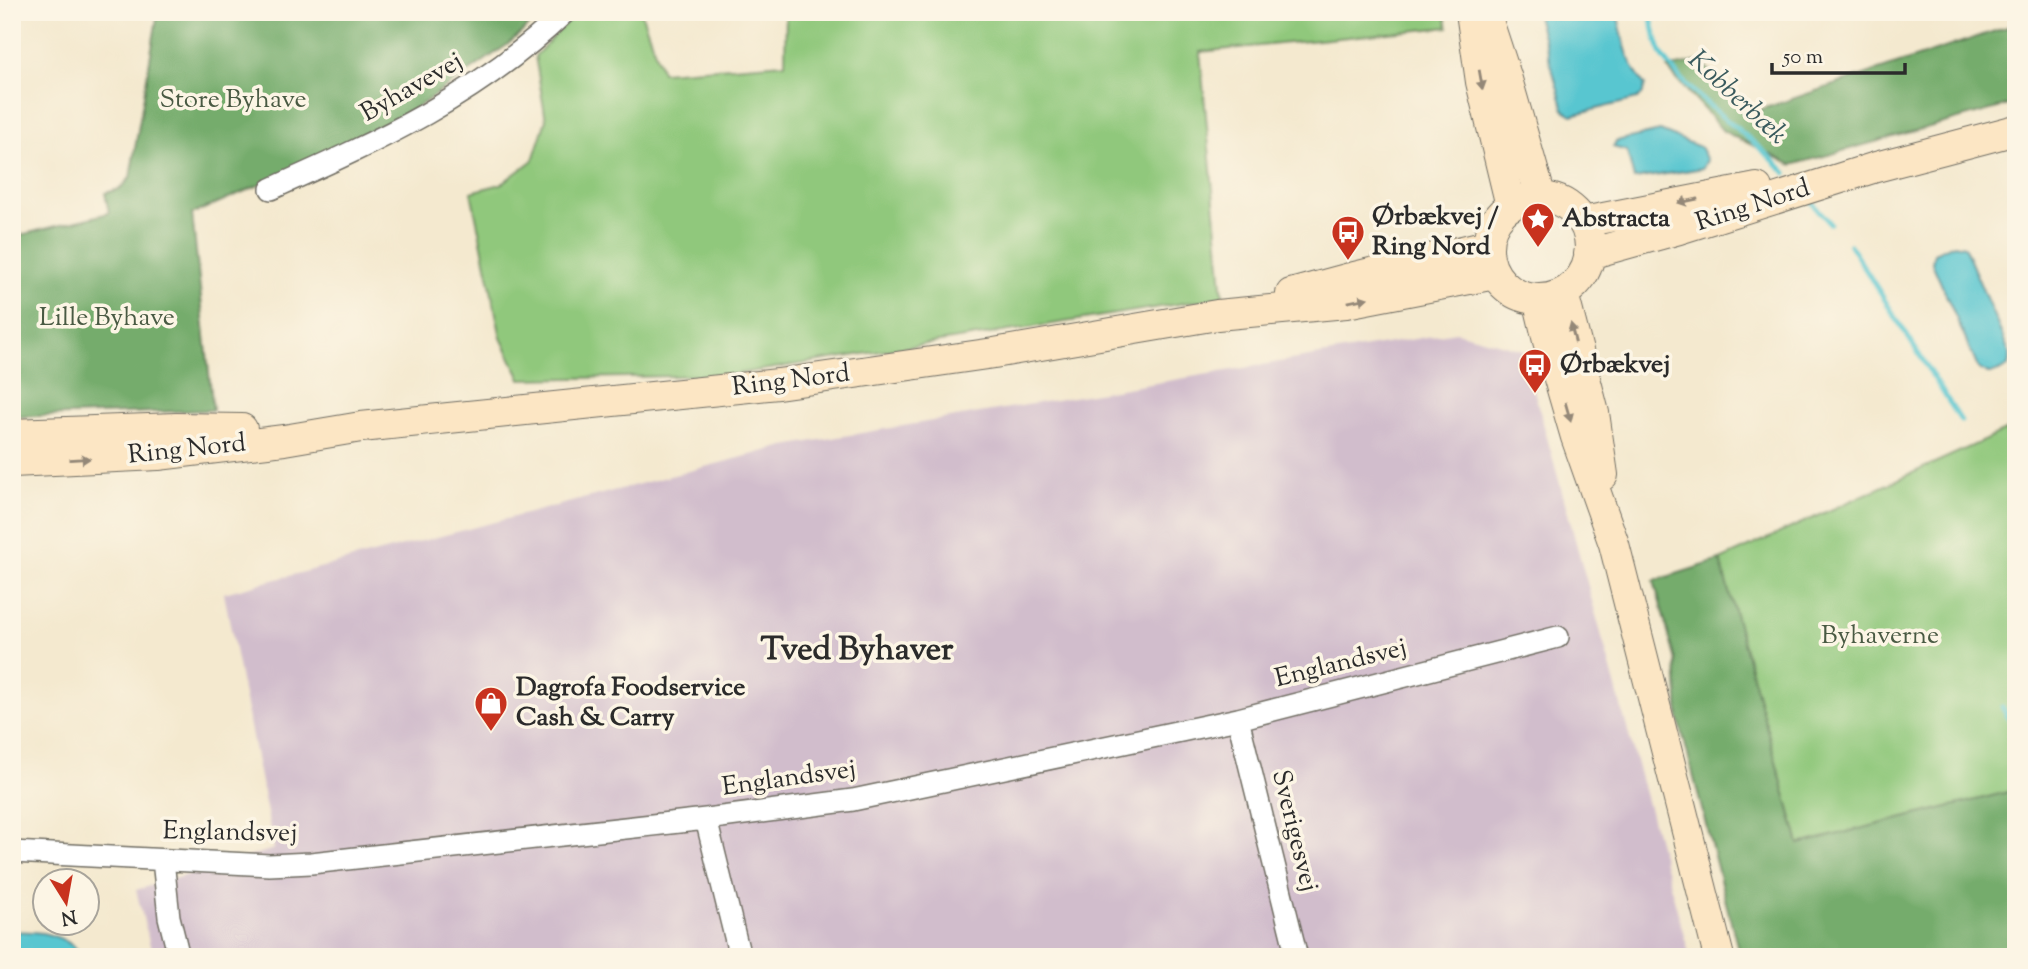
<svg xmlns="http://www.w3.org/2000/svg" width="2028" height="969" viewBox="0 0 2028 969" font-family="'Sorts Mill Goudy',serif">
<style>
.industrial{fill:#d1bdcc}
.green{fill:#90c87c;stroke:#5e7a54;stroke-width:2}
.forest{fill:#74ac6c;stroke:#506c4c;stroke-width:2}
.water{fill:#59c6d0;stroke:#42787e;stroke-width:2}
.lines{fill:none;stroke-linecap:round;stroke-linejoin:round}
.stream{stroke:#59c6d0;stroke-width:5}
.street-casing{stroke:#716e64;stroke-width:24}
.secondary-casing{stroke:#716e64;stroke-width:32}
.street{stroke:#fff;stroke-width:21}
.secondary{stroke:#fce6c4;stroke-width:30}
.oneway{fill:#948878}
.labels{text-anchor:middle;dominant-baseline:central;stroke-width:7;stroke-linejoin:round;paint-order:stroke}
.street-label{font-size:26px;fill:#2b2b2b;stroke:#fcf5e5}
.park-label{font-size:26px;fill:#495a43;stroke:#fcf5e5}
.poi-label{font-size:26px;font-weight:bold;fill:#2b2b2b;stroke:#fcf5e5;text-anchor:start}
.water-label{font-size:28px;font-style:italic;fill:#395a5d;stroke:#fcf5e5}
.district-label{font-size:33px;font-weight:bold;fill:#2b2b2b;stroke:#fcf5e5}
</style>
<rect width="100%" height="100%" fill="#fcf5e5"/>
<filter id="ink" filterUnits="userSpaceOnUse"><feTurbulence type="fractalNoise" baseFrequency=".0143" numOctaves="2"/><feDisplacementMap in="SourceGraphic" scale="14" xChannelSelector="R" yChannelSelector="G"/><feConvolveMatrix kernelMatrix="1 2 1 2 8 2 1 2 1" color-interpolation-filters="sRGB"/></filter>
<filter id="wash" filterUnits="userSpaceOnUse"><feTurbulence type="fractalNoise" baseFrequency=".00686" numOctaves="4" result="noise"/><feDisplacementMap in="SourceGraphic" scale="28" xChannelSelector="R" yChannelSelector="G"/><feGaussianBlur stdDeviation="1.57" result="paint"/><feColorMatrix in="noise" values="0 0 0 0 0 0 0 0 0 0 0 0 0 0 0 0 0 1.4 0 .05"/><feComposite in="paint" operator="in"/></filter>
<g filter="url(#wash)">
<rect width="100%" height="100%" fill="#f4e9cf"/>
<path class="industrial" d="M1456,332L1523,350L1690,957H153L136,890L274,849L224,593L785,446Z"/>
<path class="green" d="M577,12H641L662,72L785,63L786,12H1444L1448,27L1200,52L1223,297L730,375L521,379L501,338L471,192L501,184L533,160L546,120L535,56Z
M2016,426V790L1799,844L1720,560Z"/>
<path class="forest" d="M158,12H545L507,45L380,133L192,214L213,410L12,417V237L109,213L105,193L120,189L130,178Z
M2016,24V103L1792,165L1723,131L1667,68L1700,61L1750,113Z
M1720,560L1799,844L2016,790V957H1740L1679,720L1676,661L1654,581Z"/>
<path class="water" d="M1536,12H1617C1623,39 1627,64 1645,85L1642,95L1637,99L1572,115L1564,110Z
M1660,131L1700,147L1707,160L1703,168L1634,179L1627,151L1613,147L1616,141Z
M1954,244L1964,246L2010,354L2008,366C1997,373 1989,377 1978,368L1932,263L1934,253Z
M12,932C39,930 67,935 84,957H12Z"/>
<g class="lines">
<path class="stream" d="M1649,12C1654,26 1656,47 1664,58C1697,104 1748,132 1786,173
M1809,199L1830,223
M1850,245L1961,421
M2002,707L2016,730"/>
</g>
</g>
<g filter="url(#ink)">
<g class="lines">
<defs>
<path id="street" d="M271,189C380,140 478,96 565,12
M1238,719L1297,957
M706,819L740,957
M12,852L269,865L311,863L706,819L853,800L1238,719L1558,637
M163,860L169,917L179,957"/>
<path id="secondary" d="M1471,12L1481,82L1511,206
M1485,12L1506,76L1541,198
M1488 248a51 51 0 1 1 102 0a51 51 0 1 1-102 0Z
M1583,222L1757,188
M1589,254L1679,229L1876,167L2016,130
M1563,293L1594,413L1603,475
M1291,294L1350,278L1487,245
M1538,299L1548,341L1576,437L1614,544L1719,957
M12,434L176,428L242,429
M12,462L158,455L284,440L361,427L778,384L994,353L1217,315L1346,303L1495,274"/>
</defs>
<use href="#street" class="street-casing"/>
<use href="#secondary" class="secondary-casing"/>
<use href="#street" class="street"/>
<use href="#secondary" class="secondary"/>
</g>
<defs><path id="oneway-solid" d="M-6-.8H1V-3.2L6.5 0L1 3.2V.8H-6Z" transform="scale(1.75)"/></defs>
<g class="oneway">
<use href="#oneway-solid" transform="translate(1481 80) rotate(80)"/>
<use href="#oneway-solid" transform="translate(1688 201) rotate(168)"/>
<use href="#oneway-solid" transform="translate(1358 300) rotate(-11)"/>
<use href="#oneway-solid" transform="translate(1573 333) rotate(-104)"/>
<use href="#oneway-solid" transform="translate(1568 412) rotate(74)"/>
<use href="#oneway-solid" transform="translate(80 459) rotate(-3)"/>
</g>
</g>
<defs>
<symbol id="sight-pin" viewBox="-11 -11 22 30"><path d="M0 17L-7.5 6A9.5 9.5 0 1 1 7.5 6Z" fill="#c8321e" stroke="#fcf5e5"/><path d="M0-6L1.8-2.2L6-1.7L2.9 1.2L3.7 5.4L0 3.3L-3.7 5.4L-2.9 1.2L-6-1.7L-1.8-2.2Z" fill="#fff"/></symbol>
<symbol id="bus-pin" viewBox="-11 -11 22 30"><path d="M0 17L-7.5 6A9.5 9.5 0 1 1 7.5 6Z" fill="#c8321e" stroke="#fcf5e5"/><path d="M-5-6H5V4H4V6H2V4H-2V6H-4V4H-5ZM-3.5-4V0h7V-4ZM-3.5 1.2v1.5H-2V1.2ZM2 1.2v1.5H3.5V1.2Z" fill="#fff"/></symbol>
<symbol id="shop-pin" viewBox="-11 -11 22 30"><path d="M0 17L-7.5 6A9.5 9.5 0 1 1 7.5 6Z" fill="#c8321e" stroke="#fcf5e5"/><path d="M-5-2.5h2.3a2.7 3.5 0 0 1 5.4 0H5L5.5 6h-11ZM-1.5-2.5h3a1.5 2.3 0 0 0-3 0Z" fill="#fff"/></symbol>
</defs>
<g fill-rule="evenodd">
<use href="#sight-pin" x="1519" y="200" width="38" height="52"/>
<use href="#bus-pin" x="1329" y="213" width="38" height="52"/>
<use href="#bus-pin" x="1516" y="346" width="38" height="52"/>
<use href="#shop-pin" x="472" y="684" width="38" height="52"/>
</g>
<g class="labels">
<g class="street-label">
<text transform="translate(412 88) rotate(-30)">Byhavevej</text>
<text transform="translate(1753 206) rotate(-18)">Ring Nord</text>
<text transform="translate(791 381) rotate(-7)">Ring Nord</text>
<text transform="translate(187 450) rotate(-6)">Ring Nord</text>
<text transform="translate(1341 664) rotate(-14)">Englandsvej</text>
<text transform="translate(789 779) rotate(-8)">Englandsvej</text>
<text transform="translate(1294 831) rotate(76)">Sverigesvej</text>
<text transform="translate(230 833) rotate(1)">Englandsvej</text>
</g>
<g class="park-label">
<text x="233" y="100">Store Byhave</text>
<text x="107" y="318">Lille Byhave</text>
<text x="1880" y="636">Byhaverne</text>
</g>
<g class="poi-label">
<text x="1372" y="217">Ørbækvej /<tspan x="1372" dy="30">Ring Nord</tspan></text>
<text x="1562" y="219">Abstracta</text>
<text x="1560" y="365">Ørbækvej</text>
<text x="516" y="688">Dagrofa Foodservice<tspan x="516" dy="30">Cash &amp; Carry</tspan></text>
</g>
<g class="water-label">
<text transform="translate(1737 98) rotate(43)">Kobberbæk</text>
</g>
<g class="district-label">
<text x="857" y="651">Tved Byhaver</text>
</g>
</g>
<rect width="2028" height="969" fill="none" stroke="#fcf5e5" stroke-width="42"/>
<g transform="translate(66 902) rotate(169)"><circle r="33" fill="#fcf5e5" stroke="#a8a49b" stroke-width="2"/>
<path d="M0-5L12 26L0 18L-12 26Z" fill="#c8321e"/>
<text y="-10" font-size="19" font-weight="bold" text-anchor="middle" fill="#2b2b2b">N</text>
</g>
<path d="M1772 63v10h133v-10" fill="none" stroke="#2b2b2b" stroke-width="3.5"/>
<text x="1783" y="63" font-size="21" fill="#2b2b2b" stroke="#fcf5e5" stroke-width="5" paint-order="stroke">50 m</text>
</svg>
